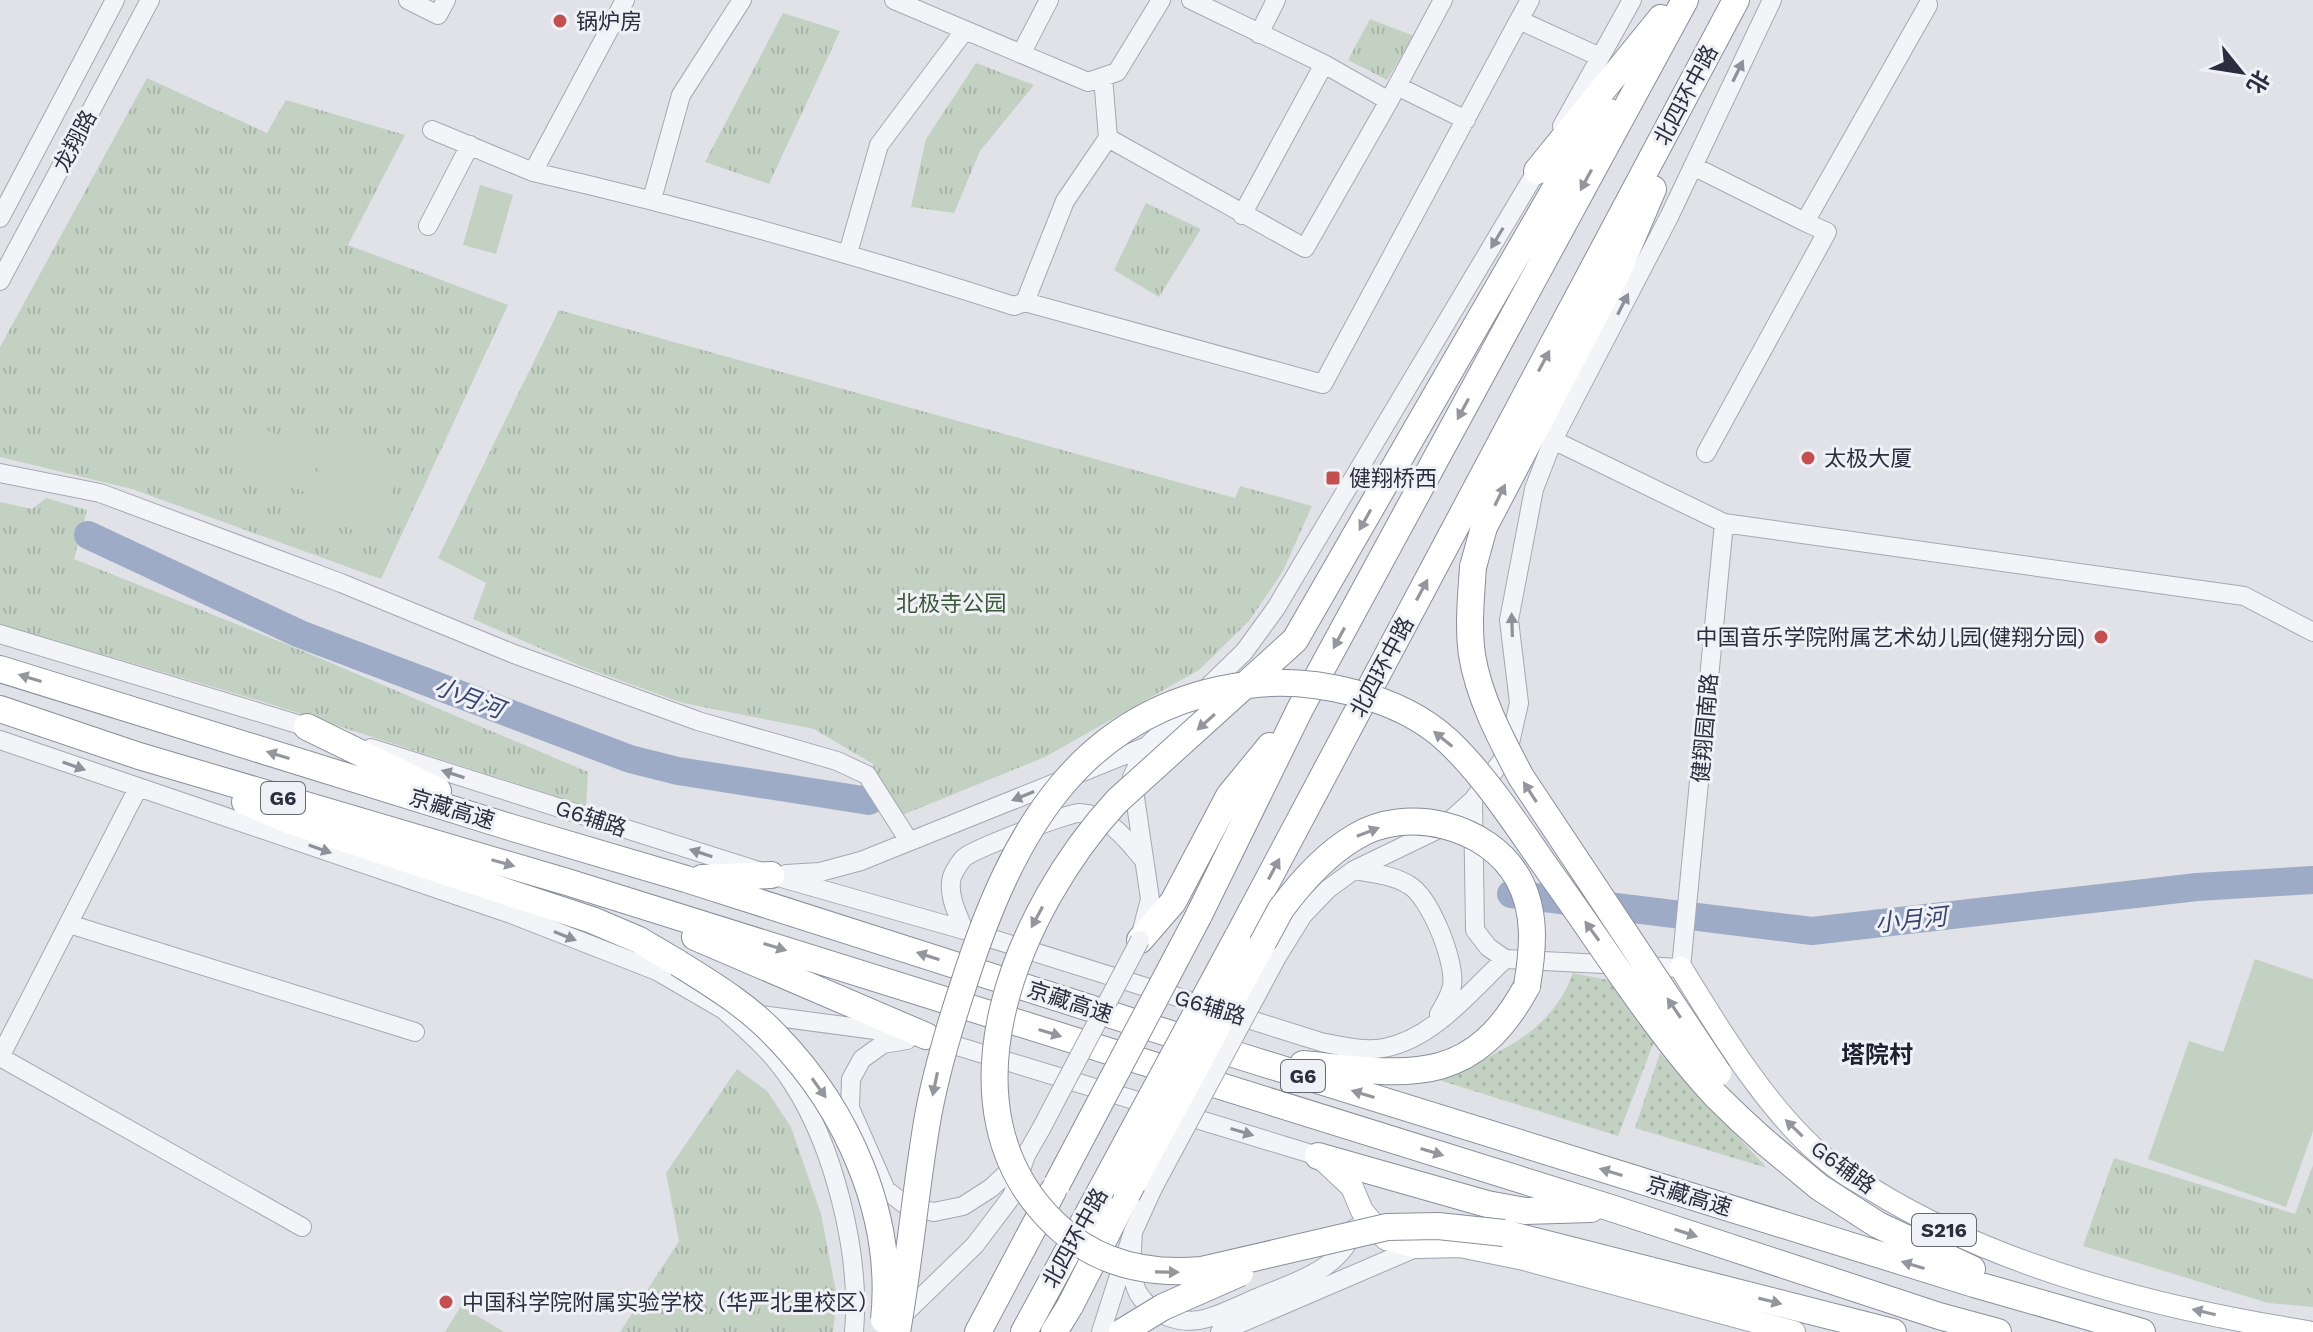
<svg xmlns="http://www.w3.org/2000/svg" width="2313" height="1332" viewBox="0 0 2313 1332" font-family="'Work Sans','Noto Sans SC',sans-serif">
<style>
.grass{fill:url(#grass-dots)}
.park{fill:url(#park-tufts)}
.pitch{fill:#c3d1c2}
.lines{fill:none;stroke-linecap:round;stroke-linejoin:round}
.river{stroke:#9eabc6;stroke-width:28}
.minor-casing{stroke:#a6a8b2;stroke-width:20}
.major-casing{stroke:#a0a5b3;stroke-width:24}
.highway-casing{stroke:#898e9e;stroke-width:28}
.minor{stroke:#f3f4f7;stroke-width:18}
.major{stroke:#fff;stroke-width:22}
.highway{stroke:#fff;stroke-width:26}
.minor-bridge-casing{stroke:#a6a8b2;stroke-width:20;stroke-linecap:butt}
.highway-bridge-casing{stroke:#898e9e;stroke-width:28;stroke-linecap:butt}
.minor-bridge{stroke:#f3f4f7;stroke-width:18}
.highway-bridge{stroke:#fff;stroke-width:26}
.oneway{fill:#8e919a}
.oneway2{fill:#94969e}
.poi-dot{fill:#c44f4e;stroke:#f0f1f6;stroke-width:3}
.labels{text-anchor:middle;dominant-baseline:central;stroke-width:6;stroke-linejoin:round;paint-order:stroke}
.shield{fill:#f0f1f6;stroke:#656875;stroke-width:2}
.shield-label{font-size:20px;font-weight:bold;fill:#2a2e3e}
.poi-label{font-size:22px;fill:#2a2e3e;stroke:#f0f1f6;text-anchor:start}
.street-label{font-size:22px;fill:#2a2e3e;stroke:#f0f1f6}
.park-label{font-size:22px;fill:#395938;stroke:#f0f1f6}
.water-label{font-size:24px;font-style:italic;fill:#37476f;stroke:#f0f1f6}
.neighbourhood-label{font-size:24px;font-weight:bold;fill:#1c202f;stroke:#f0f1f6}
</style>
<defs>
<pattern id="grass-dots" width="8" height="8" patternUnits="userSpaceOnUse" patternTransform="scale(2)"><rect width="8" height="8" fill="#c3d1c2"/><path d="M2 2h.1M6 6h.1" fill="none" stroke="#a8b4a8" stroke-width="1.8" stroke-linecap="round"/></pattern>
<pattern id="park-tufts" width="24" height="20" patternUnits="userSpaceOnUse" patternTransform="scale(2)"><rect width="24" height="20" fill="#c3d1c2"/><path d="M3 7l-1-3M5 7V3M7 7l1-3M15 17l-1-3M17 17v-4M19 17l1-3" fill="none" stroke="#a8b4a8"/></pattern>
</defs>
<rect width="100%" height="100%" fill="#e0e2e8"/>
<path class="grass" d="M1573,973L1608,980L1654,1042L1618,1136L1439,1080C1494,1054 1550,1036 1573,973Z
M1660,1053L1767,1168L1635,1128Z"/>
<path class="park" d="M783,13L840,31L769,184L705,162Z
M1370,19L1414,36L1387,80L1348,60Z
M976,63L1034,85L980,151L954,213L911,207L926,139Z
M147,78L267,133L286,100L405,135L348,245L508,305L381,579L132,489L0,457V347Z
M1146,203L1201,229L1159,297L1114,270Z
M559,310L1235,498L1240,486L1312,506L1283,571L1249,621L1199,670L1045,757L890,820L875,791L873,764L814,729L683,703L583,667L473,619L486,583L438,558Z
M46,498L87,510L74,559L291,646L588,772L586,806L267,703L0,624V502L32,509Z
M737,1069L767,1091L791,1127L821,1214L837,1297L833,1332H620L679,1241L666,1173Z
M2114,1158L2295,1214L2313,1165V1307L2268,1303L2083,1246Z"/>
<path class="pitch" d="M480,185L513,195L496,254L463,245Z
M249,423L321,453L305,492L231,463Z
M334,431L406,461L371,538L302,508Z
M2255,959L2313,979V1131L2286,1207L2148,1159L2189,1041L2223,1052Z
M461,1306L504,1332H445Z"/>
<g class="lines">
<path class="river" d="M88,535L300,634L630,759L678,771L869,801
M1511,894L1812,931L2197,887L2313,880"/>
<defs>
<path id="minor" d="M408,0L438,15L446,0
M625,0L533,172C696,209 856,255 1014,306L1025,302L1323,384L1519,20L1600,57
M894,0L1088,82L1117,72L1161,0
M1191,0L1324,64L1389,101L1397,86L1466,120
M1519,20L1530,0
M1259,34L1276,0
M1021,54L1049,0
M1103,77L1108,138
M1397,86L1443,0
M1562,126L1632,0
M432,130L533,172
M1693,166L1805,222
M652,199L681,95L742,0
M1242,215L1324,64
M0,218L115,0
M428,226L470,145
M848,253L879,145L965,30
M0,281L150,0
M1025,302L1065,201L1108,138L1305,248L1389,101
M1553,440L1724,523L2244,596L2313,632
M1706,453L1827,232L1805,222L1928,5
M0,473L100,493L341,583L514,654L698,721L837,761L867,775L909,841
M0,634L317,730
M0,740L511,914L657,971L724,1010L905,1034
M371,748L771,875L964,930L1321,1042C1341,1046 1364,1052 1384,1048C1433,1039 1471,991 1505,959L1681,968L1724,523
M138,788L0,1057L302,1227
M1473,800L1475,930L1488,947L1505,959
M1354,870C1372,873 1393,875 1409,885C1430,897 1456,962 1452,986C1450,996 1444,1005 1439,1014
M786,874L820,872L861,861L1147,746
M69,924L415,1032
M964,930C958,915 947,894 952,877C954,871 961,860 965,857C975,849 1069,812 1080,813C1107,814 1127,840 1143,859
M1141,934L1150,899L1132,777L1147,746L1244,652L1276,608L1542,162
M1277,957L1303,915L1328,889L1354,870L1443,827L1473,800L1508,752L1519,703L1509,620L1534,489L1553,440L1669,217L1772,0
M724,1010C749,1032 773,1053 791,1081C834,1146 861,1254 854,1332
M934,1039L1318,1156
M907,1040L883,1044L862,1059L851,1079L850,1108L886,1190L907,1206L934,1212L963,1206L991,1188L1026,1155
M1133,1232C1132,1251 1129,1275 1138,1293C1152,1316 1183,1326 1208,1318C1225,1313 1242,1304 1259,1297C1297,1281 1340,1270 1355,1228
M899,1319L975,1245L1012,1196L1026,1155L1041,1129
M1101,1332L1133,1232L1153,1188
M1220,1332L1418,1247"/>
<path id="major" d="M1681,968C1720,1032 1773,1119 1832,1164C1844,1174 1859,1182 1873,1190C2001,1269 2161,1309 2308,1332
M1320,1157L1352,1187L1362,1211L1386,1239L1418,1247L1460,1246L1524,1259L1794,1332"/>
<path id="highway" d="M1537,171L1661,18
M1417,428L1575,154L1610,112
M1473,567L1484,527L1618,271L1653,189
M0,669L513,828L686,879L1246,1058L1974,1284L2142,1332
M0,709L139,756L567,882L1611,1208L1939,1316L1998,1332
M307,727L438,791
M245,802L291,821L592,920L639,940L678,963
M702,878L771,875
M1198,917L1300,709L1685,0
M695,937L926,1036
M1237,938L1736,0
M1140,940L1173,902L1229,796L1270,746
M1303,1064C1405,1074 1471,1090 1527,986
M1765,1142L1819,1187L1878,1225L1972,1269
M1318,1156L1487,1204L1525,1211L1591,1209
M1504,1233L1893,1332
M978,1332L1053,1191
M1024,1332L1100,1192
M1054,1332L1070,1306L1127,1194"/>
</defs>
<use href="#minor" class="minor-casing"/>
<use href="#major" class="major-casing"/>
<use href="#highway" class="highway-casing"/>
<use href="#minor" class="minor"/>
<use href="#major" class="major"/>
<use href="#highway" class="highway"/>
<defs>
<path id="minor-bridge" d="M1041,1129L1140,940
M1153,1188L1277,957"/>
<path id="highway-bridge" d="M1417,428L1295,640L1117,801C1020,906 931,1107 1056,1225C1097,1264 1148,1275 1202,1270L1387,1227L1438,1226L1504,1233
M1473,567C1471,597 1468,626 1472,655C1479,698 1501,739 1521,777L1718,1073
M678,963C713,985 748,1006 776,1036C848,1110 895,1216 884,1320
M1057,1184L1198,917
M1100,1192L1237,938
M1127,1194L1281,909C1301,882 1326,854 1355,837C1407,805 1488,825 1518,878C1537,912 1533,950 1527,986
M897,1332C909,1264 915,1196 926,1128C934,1077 949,1028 965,980C1012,833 1081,707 1247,685C1312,676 1400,696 1448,741C1488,779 1519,829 1551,874C1603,946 1655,1030 1715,1095C1731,1111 1748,1127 1765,1142
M1122,1332L1163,1307L1240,1273"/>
</defs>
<use href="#minor-bridge" class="minor-bridge-casing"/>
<use href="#highway-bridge" class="highway-bridge-casing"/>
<use href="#minor-bridge" class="minor-bridge"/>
<use href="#highway-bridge" class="highway-bridge"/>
</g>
<defs><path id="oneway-solid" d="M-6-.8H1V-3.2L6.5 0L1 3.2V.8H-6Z" transform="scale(2)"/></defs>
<g class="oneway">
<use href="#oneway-solid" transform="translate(1738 71) rotate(-64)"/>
<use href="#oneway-solid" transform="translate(1497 238) rotate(121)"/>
<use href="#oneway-solid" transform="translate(1623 304) rotate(-63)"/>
<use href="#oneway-solid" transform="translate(1512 625) rotate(-92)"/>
<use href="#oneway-solid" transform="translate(74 766) rotate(19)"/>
<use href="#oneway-solid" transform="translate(453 774) rotate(-162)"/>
<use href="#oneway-solid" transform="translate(1023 796) rotate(158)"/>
<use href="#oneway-solid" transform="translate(320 849) rotate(19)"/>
<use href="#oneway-solid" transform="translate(701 853) rotate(-162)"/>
<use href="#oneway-solid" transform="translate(565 936) rotate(22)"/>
<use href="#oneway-solid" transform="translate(1242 1132) rotate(17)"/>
</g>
<g class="oneway2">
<use href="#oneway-solid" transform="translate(1586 180) rotate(118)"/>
<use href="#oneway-solid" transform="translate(1544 361) rotate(-62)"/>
<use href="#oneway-solid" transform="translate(1463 409) rotate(118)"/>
<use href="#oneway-solid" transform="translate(1500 495) rotate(-64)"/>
<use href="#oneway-solid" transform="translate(1365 520) rotate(119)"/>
<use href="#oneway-solid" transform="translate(1422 590) rotate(-62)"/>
<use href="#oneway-solid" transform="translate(1339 638) rotate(118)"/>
<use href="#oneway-solid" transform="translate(30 678) rotate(-163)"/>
<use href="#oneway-solid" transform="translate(1206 722) rotate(138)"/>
<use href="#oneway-solid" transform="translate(1443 739) rotate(-141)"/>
<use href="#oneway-solid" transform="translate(278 755) rotate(-163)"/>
<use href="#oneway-solid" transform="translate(1530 792) rotate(-123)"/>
<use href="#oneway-solid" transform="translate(1368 832) rotate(-21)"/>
<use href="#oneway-solid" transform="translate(503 863) rotate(16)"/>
<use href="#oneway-solid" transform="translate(1274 869) rotate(-62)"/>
<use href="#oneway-solid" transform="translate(1037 917) rotate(118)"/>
<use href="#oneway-solid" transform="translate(1592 931) rotate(-126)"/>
<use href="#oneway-solid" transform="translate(775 947) rotate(17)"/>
<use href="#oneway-solid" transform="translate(928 956) rotate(-162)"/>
<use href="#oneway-solid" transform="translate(1674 1008) rotate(-124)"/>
<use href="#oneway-solid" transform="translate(1050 1033) rotate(17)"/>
<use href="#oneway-solid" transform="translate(935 1084) rotate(102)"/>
<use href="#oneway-solid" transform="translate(819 1088) rotate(54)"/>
<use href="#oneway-solid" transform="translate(1363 1094) rotate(-163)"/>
<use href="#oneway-solid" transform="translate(1794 1128) rotate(-136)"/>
<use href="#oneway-solid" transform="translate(1432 1152) rotate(17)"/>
<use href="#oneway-solid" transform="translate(1611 1172) rotate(-163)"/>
<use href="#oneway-solid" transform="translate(1686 1233) rotate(18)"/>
<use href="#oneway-solid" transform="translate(1913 1265) rotate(-163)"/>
<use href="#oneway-solid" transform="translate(1167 1272) rotate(1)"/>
<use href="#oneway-solid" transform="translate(1770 1301) rotate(14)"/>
<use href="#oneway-solid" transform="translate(2204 1312) rotate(-167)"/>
</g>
<g class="poi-dot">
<circle cx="560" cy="21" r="8"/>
<circle cx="1808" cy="458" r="8"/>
<rect x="1325" y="470" width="16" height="16" rx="4"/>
<circle cx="2101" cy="637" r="8"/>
<circle cx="446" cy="1302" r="8"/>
</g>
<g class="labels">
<g class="shield">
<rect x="261" y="782" width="44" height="32" rx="6"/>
<rect x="1281" y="1060" width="44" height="32" rx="6"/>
<rect x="1912" y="1214" width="64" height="32" rx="6"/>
</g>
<g class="shield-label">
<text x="283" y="798">G6</text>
<text x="1303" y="1076">G6</text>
<text x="1944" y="1230">S216</text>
</g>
<g class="poi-label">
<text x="576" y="21">锅炉房</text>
<text x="1824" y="458">太极大厦</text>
<text x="1349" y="478">健翔桥西</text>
<text x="2085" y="637" text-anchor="end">中国音乐学院附属艺术幼儿园(健翔分园)</text>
<text x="462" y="1302">中国科学院附属实验学校（华严北里校区）</text>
</g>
<g class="street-label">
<text transform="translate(1686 95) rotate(-62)">北四环中路</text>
<text transform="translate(75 141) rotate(-62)">龙翔路</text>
<text transform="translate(1382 667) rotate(-62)">北四环中路</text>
<text transform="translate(1705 728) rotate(-85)">健翔园南路</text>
<text transform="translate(452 809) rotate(17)">京藏高速</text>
<text transform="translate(591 818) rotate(18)">G6辅路</text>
<text transform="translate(1070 1002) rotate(18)">京藏高速</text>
<text transform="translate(1210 1007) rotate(17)">G6辅路</text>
<text transform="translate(1843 1167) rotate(36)">G6辅路</text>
<text transform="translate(1689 1196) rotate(17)">京藏高速</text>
<text transform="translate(1075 1238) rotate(-61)">北四环中路</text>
</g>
<g class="park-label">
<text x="951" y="603">北极寺公园</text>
</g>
<g class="water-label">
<text transform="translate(469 698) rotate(21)">小月河</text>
<text transform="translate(1911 920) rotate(-6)">小月河</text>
</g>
<g class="neighbourhood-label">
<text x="1877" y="1055">塔院村</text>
</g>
</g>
<g transform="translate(2241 72) rotate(120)" stroke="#f0f1f6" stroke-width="6" paint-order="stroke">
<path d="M0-6L14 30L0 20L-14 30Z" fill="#2a2e3e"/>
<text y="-12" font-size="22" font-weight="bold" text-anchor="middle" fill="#2a2e3e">北</text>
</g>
</svg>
